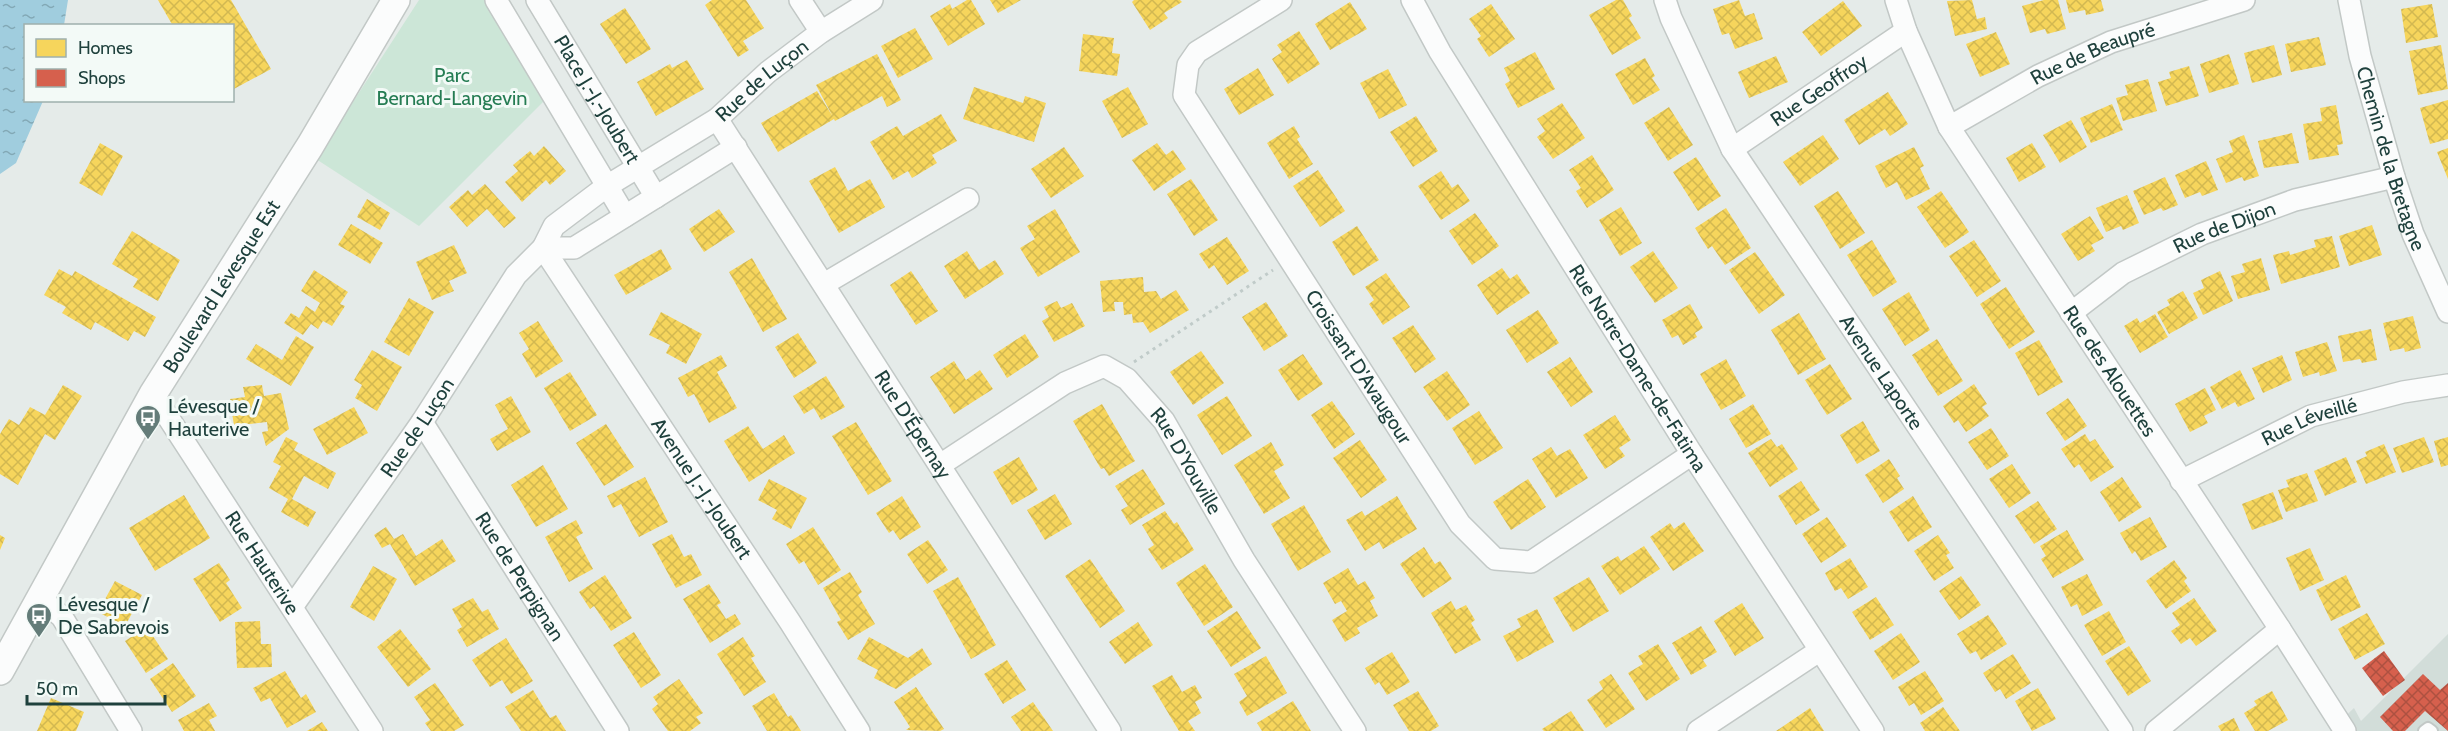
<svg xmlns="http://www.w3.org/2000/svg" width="2448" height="731" viewBox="0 0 2448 731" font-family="Cabin,sans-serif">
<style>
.built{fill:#d2ddd9}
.green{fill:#cce6d7}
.water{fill:url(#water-ripples)}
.homes{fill:url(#homes-cross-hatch)}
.shops{fill:url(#shops-cross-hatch)}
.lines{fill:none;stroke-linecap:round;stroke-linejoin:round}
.service-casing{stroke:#c2c8c6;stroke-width:14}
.minor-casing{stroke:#c2c8c6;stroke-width:24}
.tertiary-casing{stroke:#c2c8c6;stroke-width:30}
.path{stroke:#c0cbc9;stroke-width:3;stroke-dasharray:3 4.5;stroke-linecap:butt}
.service{stroke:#fbfcfc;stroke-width:10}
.minor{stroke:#fbfcfc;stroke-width:21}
.tertiary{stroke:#fbfcfc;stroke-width:27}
.labels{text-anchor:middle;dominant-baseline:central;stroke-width:6;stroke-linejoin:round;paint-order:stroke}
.street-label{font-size:20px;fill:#1f413d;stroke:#f3faf7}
.park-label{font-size:20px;fill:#257c53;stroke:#f3faf7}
.poi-label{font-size:20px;fill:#1f413d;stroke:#f3faf7;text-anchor:start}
</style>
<defs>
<pattern id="water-ripples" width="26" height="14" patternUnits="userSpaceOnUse" patternTransform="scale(1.5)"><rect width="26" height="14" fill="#a0cdde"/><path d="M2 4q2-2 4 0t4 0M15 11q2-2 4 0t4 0" fill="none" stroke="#82a8b5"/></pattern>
<pattern id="homes-cross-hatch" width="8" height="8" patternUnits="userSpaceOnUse" patternTransform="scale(1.5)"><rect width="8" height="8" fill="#f6d55c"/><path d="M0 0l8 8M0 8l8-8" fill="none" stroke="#d2b851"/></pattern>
<pattern id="shops-cross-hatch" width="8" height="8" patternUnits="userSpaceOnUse" patternTransform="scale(1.5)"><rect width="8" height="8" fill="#d6604d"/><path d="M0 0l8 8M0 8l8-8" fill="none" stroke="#ad5141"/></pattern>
</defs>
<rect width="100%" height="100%" fill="#e5ebe9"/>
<path class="built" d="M2448,634V731H2330L2354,708L2361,721Z"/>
<path class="green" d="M419,0H492L547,98L419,226L316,159Z"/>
<path class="water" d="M0,0H68L64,25L26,26V100L43,101L16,163L0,174Z"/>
<path class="homes" d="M158,0H231L271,69L232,90V26H173Z
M712,0H746L764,28L743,41L749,50L738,57L705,5Z
M967,0H971L985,24L948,46L930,16L950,4L952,9Z
M990,0H1021L998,13Z
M1134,0H1180L1182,2L1164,13L1168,18L1150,30L1132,2Z
M1616,0H1623L1632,16L1629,18L1641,38L1612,55L1589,15Z
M1739,0L1745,16L1754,13L1763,39L1735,49L1729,33L1722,35L1713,9Z
M1972,0L1977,19L1985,17L1987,29L1955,36L1947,1Z
M2044,0H2058L2066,29L2047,34L2045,29L2030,33L2022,6Z
M2066,0H2101L2104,11L2086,15L2085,10L2069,13Z
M1843,1L1862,26L1821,56L1802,32Z
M1350,2L1367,29L1330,50L1315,24Z
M1491,4L1515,39L1489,57L1477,39L1481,36L1469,19Z
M2432,4L2438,37L2406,43L2401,9Z
M625,8L651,49L626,64L600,24Z
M915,28L933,59L898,78L881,46Z
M1299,31L1320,64L1288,84L1272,59L1282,52L1277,45Z
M1996,32L2010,64L1980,77L1966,44Z
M1083,34L1114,38L1112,53L1120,54L1117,76L1079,71Z
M2319,37L2326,65L2291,72L2285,44Z
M2274,45L2282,75L2252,83L2244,53Z
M2441,45L2448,89L2418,95L2409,51Z
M1535,52L1555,89L1518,108L1505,84L1510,81L1504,68Z
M877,54L901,100L887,107L882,96L835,121L834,119L778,152L761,123L817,91L833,117L816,85Z
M2229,54L2239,84L2209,93L2200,64Z
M1776,56L1788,82L1749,98L1738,72Z
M1645,58L1655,76L1652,78L1660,90L1633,105L1615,74Z
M687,60L704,89L656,116L637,82L670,64L672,68Z
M2189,66L2199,96L2166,106L2158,82L2171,78L2169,72Z
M1258,68L1274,95L1239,115L1224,89Z
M1388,69L1407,105L1379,119L1360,83Z
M2148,79L2157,111L2123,121L2116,98L2128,95L2125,85Z
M974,87L1023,103L1025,96L1046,103L1034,142L963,119Z
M1128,87L1148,124L1122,138L1102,101Z
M1888,92L1908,124L1890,136L1885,129L1859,145L1844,120Z
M2448,100V139L2430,144L2420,108Z
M1562,103L1585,138L1553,159L1537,137L1545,131L1537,119Z
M2112,104L2123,130L2091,143L2080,118Z
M2336,105L2343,144L2337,145L2339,155L2309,160L2303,124L2322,121L2320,108Z
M1669,107L1693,145L1668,161L1644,123Z
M941,114L957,141L932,155L937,163L912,178L908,171L893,180L870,142L897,126L903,136Z
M1416,116L1438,151L1413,167L1390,132Z
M2071,120L2087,147L2060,163L2043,135Z
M1294,126L1300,137L1297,139L1313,164L1289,179L1267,143Z
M2292,133L2299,163L2264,168L2258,141Z
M1823,135L1839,159L1800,186L1783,162Z
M2244,135L2259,176L2244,181L2242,177L2226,183L2216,159L2233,152L2229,141Z
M100,143L123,156L102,196L79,183Z
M1157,143L1166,155L1173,150L1186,169L1154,191L1132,160Z
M2032,143L2046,167L2019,182L2006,158Z
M544,146L566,171L550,185L546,180L522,202L505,182L518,171L513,165L530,151L534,156Z
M1064,147L1084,176L1051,198L1031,169Z
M1914,147L1924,166L1920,168L1930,189L1906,200L1897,182L1886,188L1875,166Z
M2448,148V179L2437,152Z
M1592,155L1614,190L1587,208L1576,191L1581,188L1569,170Z
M1696,157L1721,196L1698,211L1673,172Z
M2206,161L2218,190L2202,196L2200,192L2185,198L2175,175Z
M835,167L848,191L870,179L885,207L839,233L809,181Z
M1318,170L1345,211L1320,227L1293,186Z
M1441,171L1452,188L1458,184L1470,201L1441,220L1418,186Z
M2165,177L2178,205L2163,211L2161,208L2144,215L2133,191Z
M1191,179L1218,220L1194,236L1167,194Z
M485,184L516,218L504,228L487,209L467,227L449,207L468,190L472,195Z
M1838,191L1865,233L1840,249L1814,206Z
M1941,191L1969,232L1945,248L1917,207Z
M2127,195L2139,223L2123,230L2121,226L2106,232L2096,208Z
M367,199L390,213L380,230L357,217Z
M1621,207L1642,243L1620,256L1599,220Z
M1726,208L1751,248L1725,265L1712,246L1708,249L1695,228Z
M719,209L735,232L704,252L689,229Z
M1055,209L1080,252L1038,277L1020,248L1035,239L1027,226Z
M1475,213L1499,246L1472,265L1449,231Z
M2090,216L2104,238L2091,245L2095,251L2078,261L2061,234Z
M351,224L383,243L370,264L338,245Z
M2372,225L2382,255L2349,266L2339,236Z
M1357,226L1379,260L1353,276L1332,242Z
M132,231L180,260L158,301L133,287L138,279L112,264Z
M2332,236L2340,267L2281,284L2273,255L2289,251L2290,255L2316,247L2314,240Z
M1227,237L1249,271L1227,285L1214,265L1209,269L1199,254Z
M1872,240L1897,282L1873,297L1847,255Z
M1974,240L2001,281L1977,297L1949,256Z
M454,245L467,273L449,281L454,291L432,300L416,262Z
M661,249L672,269L626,295L614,275Z
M967,251L979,270L995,260L1004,274L965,299L944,266Z
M1653,251L1678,288L1655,303L1630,267Z
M1755,252L1785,295L1759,314L1729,270Z
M752,258L787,319L763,332L729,272Z
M2261,258L2270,290L2238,299L2231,276L2245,272L2242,264Z
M1502,268L1510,279L1517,274L1530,293L1497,315L1477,285Z
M59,269L72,276L75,271L156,317L145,337L134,331L128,341L95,322L91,330L62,313L66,307L44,295Z
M314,270L348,292L340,304L345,306L332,326L323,321L318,329L311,324L303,335L284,323L291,313L299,318L306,306L315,312L320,303L301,291Z
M911,271L938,311L916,325L890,285Z
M2220,271L2233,301L2203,315L2193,293L2204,288L2201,280Z
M1386,273L1410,307L1383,325L1369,304L1374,300L1365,287Z
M1143,277L1144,292L1156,291L1161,299L1176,290L1189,310L1150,333L1143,322L1133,323L1132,314L1124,315L1123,302H1114L1115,311L1103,312L1100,281Z
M2006,287L2035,332L2009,349L1980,304Z
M2183,291L2198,318L2169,334L2157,312L2170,305L2167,300Z
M1909,292L1930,330L1905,346L1882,309Z
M409,298L434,312L409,356L384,342Z
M1057,301L1061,308L1072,303L1085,326L1054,342L1042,321L1049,317L1044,307Z
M1266,302L1288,336L1264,351L1242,317Z
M1690,304L1703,328L1695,333L1697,337L1683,345L1678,335L1672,338L1662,320Z
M1538,310L1559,343L1527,363L1506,330Z
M661,312L702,334L686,364L666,353L670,345L649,335Z
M1799,313L1826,359L1798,375L1771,330Z
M2155,314L2168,337L2140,353L2124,326L2137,318L2140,323Z
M2413,316L2421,348L2405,352L2404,348L2390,351L2383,323Z
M538,321L563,361L536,378L522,354L529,349L519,333Z
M1413,325L1436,359L1415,373L1392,338Z
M2371,329L2377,360L2362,363L2360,359L2343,362L2338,336Z
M798,333L817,363L794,378L775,347Z
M1025,334L1039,357L1007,378L993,355Z
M296,336L314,347L291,386L246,359L256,344L282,360Z
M1937,339L1963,381L1938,396L1912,355Z
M2039,340L2063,382L2038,396L2015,353Z
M2327,342L2337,371L2320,376L2319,372L2303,377L2295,352Z
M372,350L402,367L377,411L355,398L362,385L354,380Z
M1201,351L1224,383L1193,405L1170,372Z
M1303,354L1323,384L1298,401L1278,370Z
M721,355L727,366L717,372L737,408L709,423L694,394L688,397L678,378Z
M2282,355L2292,380L2263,393L2252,368Z
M1570,357L1593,392L1571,407L1547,372Z
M1726,359L1746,396L1721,410L1700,374Z
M954,361L966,380L980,370L993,389L954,414L930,377Z
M1830,364L1852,399L1827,415L1805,380Z
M2240,370L2255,399L2238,407L2235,402L2222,409L2210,387Z
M1447,371L1470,405L1447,421L1423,387Z
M570,372L597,415L570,431L544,388Z
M826,376L845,407L821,420L814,408L804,414L793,396Z
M1974,384L1987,404L1982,407L1989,416L1966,432L1958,420L1954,423L1943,406Z
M63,385L82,396L55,440L45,434L18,485L0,474V434L9,419L19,425L30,407L45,415Z
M262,385L264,396L281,393L289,429L266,446L262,432L268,431L267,422L234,426L230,399L245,397L243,387Z
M2205,388L2216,410L2204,416L2208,423L2190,432L2175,404Z
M511,396L531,432L497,451L490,439L508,429L495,405Z
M1227,396L1252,436L1222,455L1197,415Z
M2068,398L2087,426L2065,441L2046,413Z
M1332,401L1355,434L1334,449L1311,415Z
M1102,404L1135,461L1109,476L1104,468L1101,469L1073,421Z
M1753,404L1771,434L1746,448L1729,419Z
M354,407L368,433L327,455L313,429Z
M1479,411L1503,448L1475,465L1452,428Z
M1615,415L1631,440L1619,448L1625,456L1605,469L1583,435Z
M1863,421L1880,451L1857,464L1840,435Z
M856,422L892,481L868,495L832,436Z
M606,424L634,467L604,486L576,443Z
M748,426L763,449L784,435L795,453L749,482L724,441Z
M1991,428L2009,456L1987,470L1968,442Z
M2085,434L2090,442L2095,439L2114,467L2091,482L2079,464L2074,468L2061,449Z
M286,437L298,443L294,450L336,473L328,489L304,476L292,499L316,512L308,527L281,512L288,499L269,488L281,466L273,462Z
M2424,437L2434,462L2402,473L2393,448Z
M2448,437V465L2441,467L2434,441Z
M1771,439L1777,447L1782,444L1798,469L1770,487L1748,453Z
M1360,440L1387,480L1361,498L1333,458Z
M1271,442L1284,465L1274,471L1290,498L1264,514L1234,465Z
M2384,444L2396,472L2366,484L2356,461L2367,456L2365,452Z
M1551,447L1557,456L1570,449L1588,478L1556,498L1532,459Z
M1019,457L1038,490L1012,505L993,472Z
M2346,457L2357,482L2325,496L2314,471Z
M1889,459L1900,476L1897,478L1904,489L1883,503L1865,475Z
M2012,464L2031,493L2009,508L1989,479Z
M543,465L568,509L536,527L511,485Z
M1143,469L1165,504L1130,525L1121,510L1128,506L1115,486Z
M2307,473L2318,501L2286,512L2278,490L2289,487L2286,480Z
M645,477L668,522L639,537L621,504L613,508L607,496Z
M2122,477L2142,507L2119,522L2100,492Z
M769,479L807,498L791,529L772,519L777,510L758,500Z
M1528,479L1546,507L1511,530L1493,502Z
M1801,481L1820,510L1796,525L1778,496Z
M2273,492L2283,519L2252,530L2242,504Z
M1055,494L1072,524L1045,540L1027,510Z
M184,495L210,538L155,571L129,528Z
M902,496L921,527L900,540L893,530L889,533L876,513Z
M1397,496L1417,529L1383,549L1379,542L1365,551L1346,520L1362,511L1365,516Z
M1913,496L1932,527L1908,542L1889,512Z
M2038,501L2057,529L2034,544L2015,516Z
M1304,505L1331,552L1298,571L1271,524Z
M1165,511L1174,524L1177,522L1194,550L1162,570L1148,549L1154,545L1142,525Z
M1827,517L1847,546L1821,563L1802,534Z
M2150,517L2167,547L2141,561L2135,551L2132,554L2120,533Z
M576,520L583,533L576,537L593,569L569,582L545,537Z
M1684,522L1704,551L1673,571L1650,537L1670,523L1674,529Z
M386,527L394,539L403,534L416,556L442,539L456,561L415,586L390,544L382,548L374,535Z
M813,527L841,570L818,585L804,561L799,564L786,544Z
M2067,530L2084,560L2053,578L2041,559L2046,556L2040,546Z
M672,534L684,557L691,554L702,575L676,588L652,544Z
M0,535L5,538L0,550Z
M1938,535L1950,553L1946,555L1954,568L1934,581L1914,551Z
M928,540L948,570L927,584L907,554Z
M1644,546L1660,569L1620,595L1601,566L1618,556L1621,561Z
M1424,547L1435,564L1440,561L1452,579L1423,598L1400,564Z
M2310,548L2324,580L2300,591L2286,558Z
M1850,558L1868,587L1848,599L1841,588L1835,591L1825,573Z
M1090,559L1125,611L1100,628L1065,576Z
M2174,560L2187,578L2184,581L2191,591L2166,609L2146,581Z
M219,563L230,580L226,583L242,608L220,622L193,579Z
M1205,564L1233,607L1204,626L1176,583Z
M373,566L397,579L374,621L350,607Z
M1348,568L1358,585L1365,581L1375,598L1370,601L1378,616L1357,628L1360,633L1345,642L1332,620L1347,611L1341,601L1335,604L1323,583Z
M850,572L862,592L858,595L875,624L848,640L837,622L841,620L823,588Z
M2087,574L2103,605L2082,616L2077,604L2071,607L2061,587Z
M605,575L632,618L611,631L594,606L590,609L579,592Z
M2346,575L2361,607L2331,621L2316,590Z
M1961,576L1981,605L1959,620L1939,591Z
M958,577L996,645L971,659L933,591Z
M1589,577L1609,611L1573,632L1553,598Z
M115,581L142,595L125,626L98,612Z
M709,584L721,603L717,605L726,619L735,614L741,624L710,643L683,599Z
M1876,597L1894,625L1870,640L1852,612Z
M473,598L482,612L488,609L499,629L467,647L457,630L462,627L452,609Z
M2194,598L2217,631L2196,646L2190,638L2181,644L2171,631L2180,625L2172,613Z
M1451,601L1456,610L1466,605L1475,620L1471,623L1481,640L1455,654L1431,613Z
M1742,603L1764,638L1735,656L1714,621Z
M1537,609L1554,642L1517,662L1503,636L1521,627L1517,619Z
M1237,611L1261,648L1231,667L1207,631Z
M2109,611L2126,642L2102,656L2084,625Z
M2367,613L2385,644L2355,660L2338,629Z
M1988,615L2007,644L1981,660L1976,651L1970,654L1957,634Z
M260,621L261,644H271L272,667L237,668L235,622Z
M1138,622L1153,645L1125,664L1109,642Z
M1701,626L1717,652L1703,660L1707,666L1691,675L1672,643Z
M147,627L168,659L146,673L125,641Z
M400,629L431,669L408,687L377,647Z
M634,632L661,675L641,688L613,645Z
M1901,633L1920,662L1893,680L1874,651Z
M743,637L755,656L751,658L766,682L744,696L717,654Z
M869,637L908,658L922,648L932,664L896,689L874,678L878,670L857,659Z
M506,638L533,681L511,694L502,680L490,687L472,660Z
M1658,644L1680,679L1646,701L1628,673L1643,664L1638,656Z
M2129,646L2151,681L2128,696L2105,661Z
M1392,652L1410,682L1387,695L1379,682L1375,685L1365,668Z
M2013,654L2031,683L2006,699L2000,689L1995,692L1983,673Z
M1266,656L1287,693L1247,716L1239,702L1247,696L1234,674Z
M1007,660L1026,690L1003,704L984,674Z
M173,663L196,696L172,712L150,679Z
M285,671L301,698L306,694L316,712L287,728L270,698L261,702L253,688Z
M1925,671L1944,701L1921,715L1914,703L1909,706L1898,687Z
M1611,674L1635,709L1606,728L1587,700L1603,689L1599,682Z
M1172,675L1182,692L1195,685L1202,698L1195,702L1201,713L1188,721L1195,731H1179L1152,686Z
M679,679L703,713L696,717L701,723L690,731H668L652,709L658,704L653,697Z
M435,683L464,725L454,731H431L425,723L430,720L414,697Z
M916,687L944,729L940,731L906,730L910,727L894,702Z
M2038,688L2056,719L2032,731L2015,701Z
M533,690L550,718L556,715L566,731H521L505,707Z
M1418,691L1439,726L1431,731H1409L1393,705Z
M2272,691L2288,720L2268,731H2255L2244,713L2257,705L2254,701Z
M774,693L788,717L791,715L801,731H767L752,706Z
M51,698L84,712L76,731H37Z
M1293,701L1311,731H1262L1257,723Z
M1033,702L1053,731H1021L1011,717Z
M209,703L217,716L209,720L215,731H184L178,720Z
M1943,707L1960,731H1925L1920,723Z
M1810,708L1824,731H1776Z
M1571,711L1584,731H1544L1542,729Z
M2234,718L2240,731H2221L2218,726Z
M322,722L328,731H307Z"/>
<path class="shops" d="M2384,651L2405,680L2383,696L2362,668Z
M2423,674L2440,690L2448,683V731L2425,711L2405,731H2393L2380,717Z"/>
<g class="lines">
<defs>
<path id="service" d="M2424,731L2428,728L2432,731"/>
<g id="minor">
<path d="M496,0L625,216"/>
<path id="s1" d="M537,0L656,197"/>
<path d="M800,0L821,32"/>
<path id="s2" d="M1281,0L1197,52L1188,65L1184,95L1460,524L1495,559L1531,562L1692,454"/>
<path id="s3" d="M1412,0L1440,52L1692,454L1873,731"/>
<path id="s4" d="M1665,0L1671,18L1732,149L2122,731"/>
<path id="s5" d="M1896,0L1906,31L1949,127L2280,629L2345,731"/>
<path id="s6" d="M2349,0L2360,56L2394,177L2413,234L2448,312"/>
<path id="s7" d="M717,119L1110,731"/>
<path id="s8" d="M1949,127L2038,76L2111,42L2244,0"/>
<path id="s9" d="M1732,149L1906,31"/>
<path id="s10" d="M543,248L790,622L859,731"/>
<path d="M543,248H574L736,147"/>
<path d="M824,284L968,199"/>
<path id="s11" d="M2071,313L2123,273L2202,234L2295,200L2394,177"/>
<path id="s12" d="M153,394L372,731"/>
<path id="s13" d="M422,422L618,731"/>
<path id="s14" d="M940,465L1065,383L1104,366L1127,379L1164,421L1244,560L1355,731"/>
<path id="s15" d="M2181,481L2311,416L2403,392L2448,385"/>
<path d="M40,598L62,617L131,731"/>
<path id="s16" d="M292,607L422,422L516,275L543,248L554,226L607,186L717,119L768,72L821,32L872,0"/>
<path d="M1698,731L1819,651"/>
<path d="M2156,731L2280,629"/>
</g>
<g id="tertiary">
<path id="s17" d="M0,671L153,394L310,146L396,0"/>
</g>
</defs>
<use href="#service" class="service-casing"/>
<use href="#minor" class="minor-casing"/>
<use href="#tertiary" class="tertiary-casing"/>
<path class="path" d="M1134,362L1273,270"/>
<use href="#service" class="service"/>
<use href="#minor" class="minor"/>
<use href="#tertiary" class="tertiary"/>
</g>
<defs>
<symbol id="bus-pin" viewBox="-11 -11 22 30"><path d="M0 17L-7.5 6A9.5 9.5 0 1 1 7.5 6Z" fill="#647c79" stroke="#f3faf7"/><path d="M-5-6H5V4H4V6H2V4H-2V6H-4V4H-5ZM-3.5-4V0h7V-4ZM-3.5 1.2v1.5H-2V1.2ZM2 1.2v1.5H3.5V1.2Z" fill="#fff"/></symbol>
</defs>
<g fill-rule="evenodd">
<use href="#bus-pin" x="133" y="403" width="30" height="40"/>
<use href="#bus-pin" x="24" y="601" width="30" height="40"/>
</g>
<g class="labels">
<g class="street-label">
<text stroke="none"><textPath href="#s8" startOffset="162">Rue de Beaupré</textPath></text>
<text stroke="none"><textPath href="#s16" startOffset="718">Rue de Luçon</textPath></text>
<text stroke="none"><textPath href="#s9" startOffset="105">Rue Geoffroy</textPath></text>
<text stroke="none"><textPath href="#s1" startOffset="116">Place J.-J.-Joubert</textPath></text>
<text stroke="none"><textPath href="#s6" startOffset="164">Chemin de la Bretagne</textPath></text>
<text stroke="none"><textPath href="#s11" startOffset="177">Rue de Dijon</textPath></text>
<text stroke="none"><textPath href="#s17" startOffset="444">Boulevard Lévesque Est</textPath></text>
<text stroke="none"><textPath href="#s2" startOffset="468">Croissant D'Avaugour</textPath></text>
<text stroke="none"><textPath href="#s3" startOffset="432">Rue Notre-Dame-de-Fatima</textPath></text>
<text stroke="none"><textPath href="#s5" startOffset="430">Rue des Alouettes</textPath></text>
<text stroke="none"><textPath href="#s4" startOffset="432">Avenue Laporte</textPath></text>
<text stroke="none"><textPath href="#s15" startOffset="142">Rue Léveillé</textPath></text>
<text stroke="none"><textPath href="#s7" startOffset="363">Rue D'Épernay</textPath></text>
<text stroke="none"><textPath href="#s16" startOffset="219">Rue de Luçon</textPath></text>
<text stroke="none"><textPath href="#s14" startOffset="320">Rue D'Youville</textPath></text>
<text stroke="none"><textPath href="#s10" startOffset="288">Avenue J.-J.-Joubert</textPath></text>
<text stroke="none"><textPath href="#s12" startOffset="201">Rue Hauterive</textPath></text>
<text stroke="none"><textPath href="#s13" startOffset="183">Rue de Perpignan</textPath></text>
</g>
<g class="park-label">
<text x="452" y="75">Parc<tspan x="452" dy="23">Bernard-Langevin</tspan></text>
</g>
<g class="poi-label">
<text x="168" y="406">Lévesque /<tspan x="168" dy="23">Hauterive</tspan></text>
<text x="58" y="604">Lévesque /<tspan x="58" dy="23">De Sabrevois</tspan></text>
</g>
</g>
<rect x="24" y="24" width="210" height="78" fill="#f3faf7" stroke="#9eb0ad" stroke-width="1.5"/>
<rect x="36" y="39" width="30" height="18" fill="#f6d55c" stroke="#9eb0ad" stroke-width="1.5"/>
<text x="78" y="54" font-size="18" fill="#1f413d">Homes</text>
<rect x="36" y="69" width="30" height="18" fill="#d6604d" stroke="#9eb0ad" stroke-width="1.5"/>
<text x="78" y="84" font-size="18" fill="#1f413d">Shops</text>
<path d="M27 695v9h138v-9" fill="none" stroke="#1f413d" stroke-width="3"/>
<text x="36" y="695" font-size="18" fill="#1f413d" stroke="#f3faf7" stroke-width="4.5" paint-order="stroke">50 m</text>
</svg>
